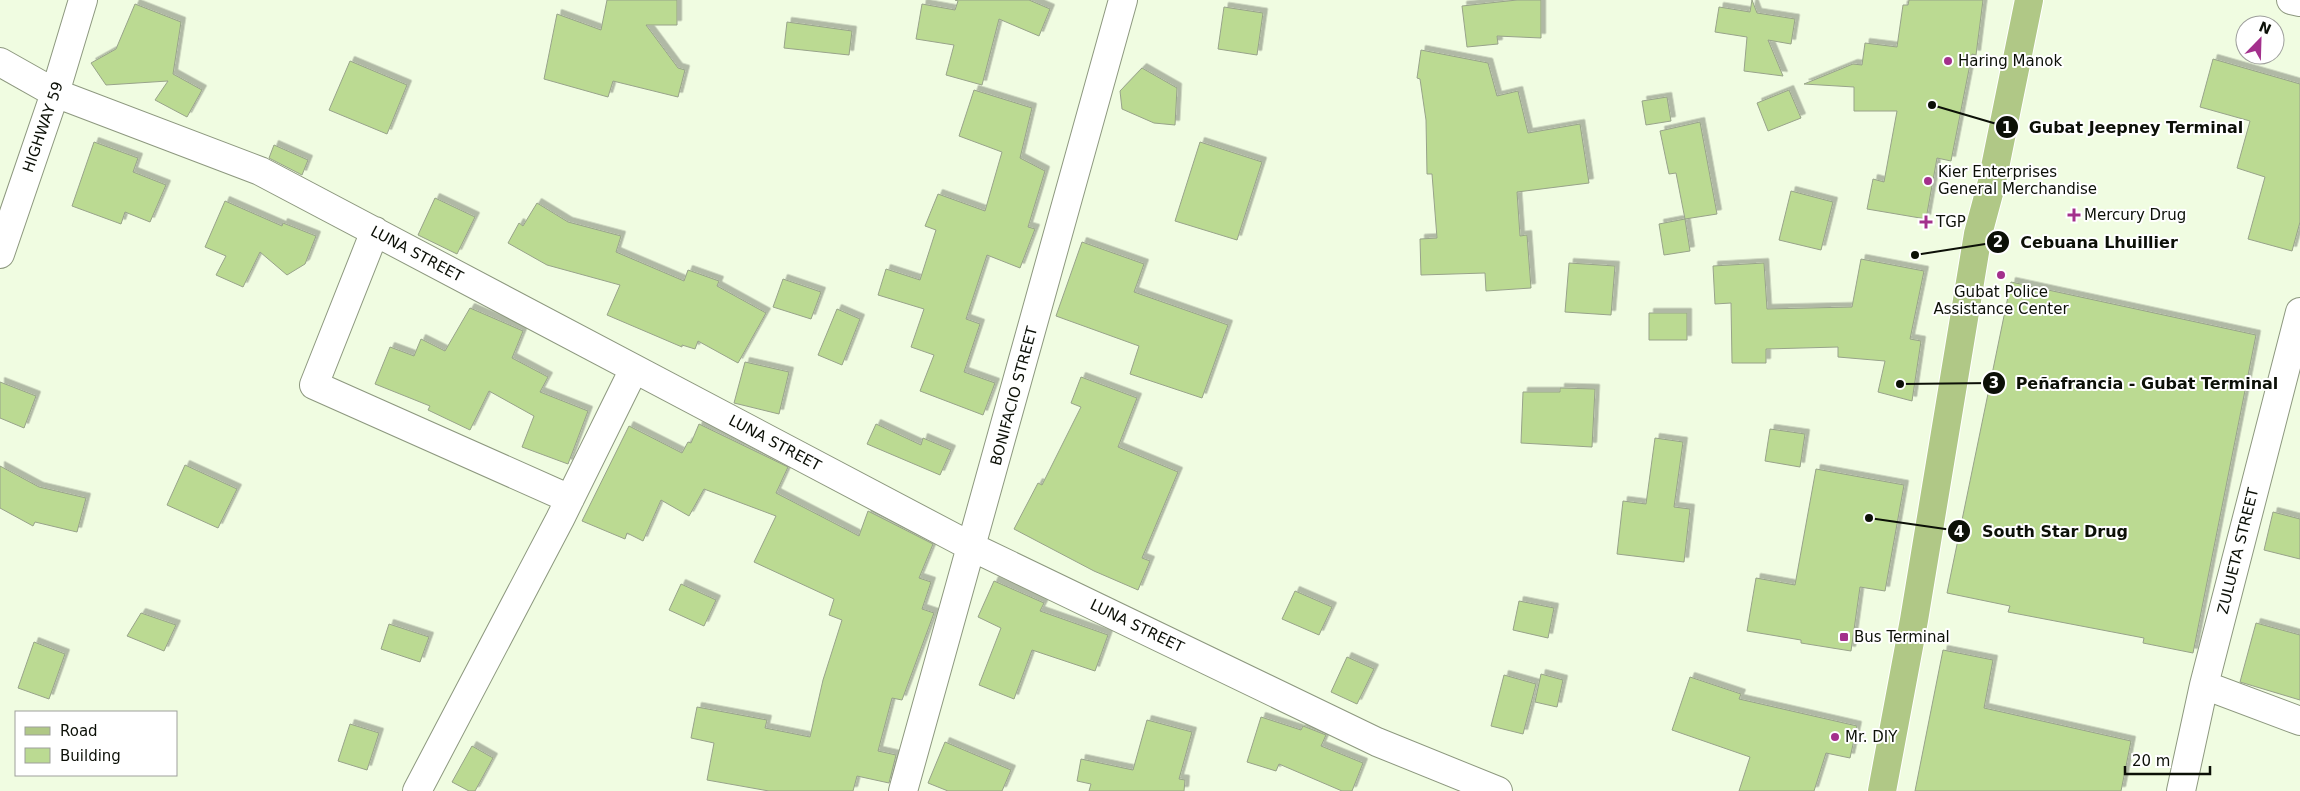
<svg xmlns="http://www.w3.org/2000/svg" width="2300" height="791" viewBox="0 0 2300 791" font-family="'DejaVu Sans',sans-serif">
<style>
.building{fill:#bbda92;stroke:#98a38a;filter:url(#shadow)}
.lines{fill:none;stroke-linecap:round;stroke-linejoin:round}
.minor-casing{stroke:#8d987f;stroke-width:30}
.major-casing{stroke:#fff;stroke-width:30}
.minor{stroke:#fff;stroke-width:28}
.major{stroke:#b0c886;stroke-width:28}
.poi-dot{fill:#a3308c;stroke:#fff;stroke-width:2}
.labels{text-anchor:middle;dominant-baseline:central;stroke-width:4;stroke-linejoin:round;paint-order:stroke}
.poi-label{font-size:15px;fill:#0c1007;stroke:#fff;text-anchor:start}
.street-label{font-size:15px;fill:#0c1007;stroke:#fff}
.leader{fill:none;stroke:#0c1007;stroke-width:2}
.callout-dot{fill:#0c1007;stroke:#fff;stroke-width:2}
.mark-label{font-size:15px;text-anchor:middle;font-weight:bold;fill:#fff}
.callout-label{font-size:16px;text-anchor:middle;font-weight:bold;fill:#0c1007;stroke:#fff;stroke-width:4;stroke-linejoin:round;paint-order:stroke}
</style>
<defs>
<filter id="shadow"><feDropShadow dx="4.5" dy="-4.5" stdDeviation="0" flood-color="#0004"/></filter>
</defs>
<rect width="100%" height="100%" fill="#f0fce1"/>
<path class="building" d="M607,0H677V25H646L678,68L685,70L678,97L613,81L608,97L544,79L557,14L601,30Z
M955,0H1029L1050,9L1039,36L999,19L982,85L946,75L954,45L916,39L922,4L955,10L958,1Z
M1517,0H1541V38L1497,36L1498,44L1467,47L1462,6Z
M1752,0L1757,13L1795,19L1791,44L1768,40L1783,76L1744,71L1747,37L1715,32L1719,7L1750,12Z
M1909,0H1983L1976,55L1972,54L1951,161L1937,158L1926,219L1867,209L1873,179L1884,182L1897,111H1854V87L1804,84L1853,64L1862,65L1865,43L1897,47L1903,5H1908Z
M135,4L181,22L173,74L202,90L187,117L155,100L168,81L106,85L91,63L116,49Z
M1224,7L1263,13L1257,55L1218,49Z
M787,22L852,31L849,55L784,48Z
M1421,50L1488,63L1497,96L1518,91L1528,133L1580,124L1589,183L1517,192L1520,236L1527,235L1531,288L1486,291L1485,273L1421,275L1420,239L1437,238L1432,174H1427L1426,120L1420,79L1417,78Z
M2213,59L2300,84V222L2292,251L2248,239L2265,177L2237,168L2250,121L2200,107Z
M350,61L407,85L387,134L329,110Z
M1142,68L1177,88L1175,125L1154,123L1122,109L1120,91Z
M974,90L1032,108L1020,158L1045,171L1028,227L1035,229L1020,268L987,255L966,319L980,324L964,372L995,383L983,415L920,391L934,355L911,347L924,309L878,295L886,269L920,280L936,230L925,226L938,194L985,211L1002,152L959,136Z
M1789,90L1801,118L1768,131L1757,103Z
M1667,97L1671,121L1646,125L1642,101Z
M1700,122L1717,214L1685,219L1676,173L1669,174L1660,131Z
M94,142L138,158L133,172L166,185L150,222L125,212L121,224L72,206Z
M1200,142L1262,162L1237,240L1175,221Z
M274,145L308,160L302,175L269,158Z
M1791,191L1833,202L1821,250L1779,240Z
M435,198L475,217L457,254L418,235Z
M225,201L282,226L283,223L316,236L305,264L287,275L260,252L243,287L216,275L226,256L205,247Z
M537,203L568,222L621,236L616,252L684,281L688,270L719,281L717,286L766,313L738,363L698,341L695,349L682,345V347L607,315L620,285L547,265L508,243L519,223L523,226Z
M1685,219L1690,251L1664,255L1659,224Z
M1082,242L1144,264L1134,292L1228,325L1202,398L1130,374L1139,346L1056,316Z
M1861,259L1924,271L1910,339L1921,341L1912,401L1878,392L1885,361L1838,357V347L1766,349V363H1732L1731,303L1715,304L1713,266L1764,263L1767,309L1852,307Z
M1569,263L1615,266L1611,315L1565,312Z
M783,279L821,292L811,319L773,307Z
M2011,282L2256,335L2193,653L2143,643L2144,638L2008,612L2010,606L1947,593Z
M470,308L523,331L512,358L548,377L540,392L588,411L568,464L522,447L534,416L489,391L470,430L428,410L430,406L375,384L390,347L414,356L421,339L445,351Z
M837,309L860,319L842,365L818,355Z
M1649,313H1687V340H1649Z
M745,362L789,372L779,414L734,403Z
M1081,377L1137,398L1118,447L1178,472L1142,558L1150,561L1138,590L1094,571L1014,529L1038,483L1042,485L1081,407L1071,403Z
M0,382L36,396L24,428L0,418Z
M1560,388L1595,389L1592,447L1521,443L1523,392H1560Z
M699,424L788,467L776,493L859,536L868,511L933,544L919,578L931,582L922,609L934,613L902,700L892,698L878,751L896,755L889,783L857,776L853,791H769L707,780L714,743L691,738L697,707L767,720L765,728L810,737L823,680L842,620L829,615L834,599L754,562L776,516L704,489L689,516L661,500L643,541L627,533L625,539L582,521L629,426L682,453L688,442L691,443Z
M876,424L921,445L923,438L951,450L940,475L867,444Z
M1770,429L1805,434L1800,467L1765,461Z
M1655,438L1683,442L1674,507L1690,509L1684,562L1617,554L1623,501L1646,504Z
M185,465L237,489L218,528L167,505Z
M0,466L39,487L86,498L77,532L35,522L33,526L0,508Z
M1816,469L1904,485L1885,591L1860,587L1851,651L1801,643V640L1747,631L1756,578L1795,585Z
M2273,512L2300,519V559L2264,550Z
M994,581L1044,603L1040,611L1108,635L1095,671L1032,650L1014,699L979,685L1001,628L978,617Z
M681,584L716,600L704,626L669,610Z
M1295,591L1332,607L1319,635L1282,619Z
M1519,601L1554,608L1548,638L1513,630Z
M141,613L176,625L164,651L127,636Z
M2256,623L2300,635V700L2240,682Z
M389,624L429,637L420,662L381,649Z
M34,642L65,654L49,699L18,688Z
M1943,650L1993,660L1984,708L2131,741L2121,791H1915Z
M1347,657L1374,669L1357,704L1331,692Z
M1541,674L1563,680L1557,707L1535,702Z
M1504,675L1536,684L1523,734L1491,726Z
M1690,677L1741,694L1739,699L1857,726L1850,758L1826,753L1814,791H1739L1750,757L1672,730Z
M1261,717L1301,730L1303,726L1326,735L1321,746L1363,763L1352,791H1342L1279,764L1276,771L1247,762Z
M1147,720L1192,732L1179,779L1185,780L1184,791H1089L1091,784L1077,781L1081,759L1133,770Z
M350,724L379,733L367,770L338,761Z
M945,742L1011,770L1002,791H948L928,783Z
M472,746L493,758L475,791H469L452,782Z"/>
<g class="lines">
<defs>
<path id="minor" d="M2291,0L2300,2
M0,62L55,93L260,171L972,547L1377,742L1498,791
M375,231L314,385L570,499
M0,254L55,93L83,0
M2204,685L2300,721
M417,791L560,519L634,369
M903,791L1123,0
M2181,791L2204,685L2300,312"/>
<path id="major" d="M1882,791L1914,620L1978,234L1992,182L2029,0"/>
</defs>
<use href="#minor" class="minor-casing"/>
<use href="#major" class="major-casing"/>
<use href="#minor" class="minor"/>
<use href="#major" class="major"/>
</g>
<g class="poi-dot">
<circle cx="1948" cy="61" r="5"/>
<circle cx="1928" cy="181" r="5"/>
<path d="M2071.5 207.5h5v5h5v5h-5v5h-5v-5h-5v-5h5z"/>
<path d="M1923.5 214.5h5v5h5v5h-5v5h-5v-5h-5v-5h5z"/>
<circle cx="2001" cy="275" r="5"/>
<rect x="1839" y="632" width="10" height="10" rx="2.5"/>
<circle cx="1835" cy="737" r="5"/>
</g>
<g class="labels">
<g class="poi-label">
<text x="1958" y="61">Haring Manok</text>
<text x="1938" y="172">Kier Enterprises<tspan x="1938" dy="17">General Merchandise</tspan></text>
<text x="2084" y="215">Mercury Drug</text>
<text x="1936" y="222">TGP</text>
<text x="2001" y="292" text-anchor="middle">Gubat Police<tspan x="2001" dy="17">Assistance Center</tspan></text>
<text x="1854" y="637">Bus Terminal</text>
<text x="1845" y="737">Mr. DIY</text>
</g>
<g class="street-label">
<text transform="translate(43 127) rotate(-71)">HIGHWAY 59</text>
<text transform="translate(417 254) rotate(28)">LUNA STREET</text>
<text transform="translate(1014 396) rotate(-75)">BONIFACIO STREET</text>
<text transform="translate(775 443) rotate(28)">LUNA STREET</text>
<text transform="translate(2238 551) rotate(-76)">ZULUETA STREET</text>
<text transform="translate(1137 626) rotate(26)">LUNA STREET</text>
</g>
</g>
<path class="leader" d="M1932 105L2007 127M1915 255L1998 242M1900 384L1994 383M1869 518L1959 531"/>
<g class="callout-dot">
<circle cx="1932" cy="105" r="5"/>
<circle cx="1915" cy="255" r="5"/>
<circle cx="1900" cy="384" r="5"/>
<circle cx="1869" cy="518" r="5"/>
<circle cx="2007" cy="127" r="12"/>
<circle cx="1998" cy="242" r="12"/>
<circle cx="1994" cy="383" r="12"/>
<circle cx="1959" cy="531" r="12"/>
</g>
<g class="mark-label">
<text x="2007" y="133">1</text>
<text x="1998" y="247">2</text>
<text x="1994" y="388">3</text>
<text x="1959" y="537">4</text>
</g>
<g class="callout-label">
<text x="2136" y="133">Gubat Jeepney Terminal</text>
<text x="2099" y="248">Cebuana Lhuillier</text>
<text x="2147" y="389">Peñafrancia - Gubat Terminal</text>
<text x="2055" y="537">South Star Drug</text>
</g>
<rect x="15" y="711" width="162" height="65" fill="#ffffff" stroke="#9e9f9c"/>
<rect x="25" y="727" width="25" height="8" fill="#b0c886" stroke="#9e9f9c"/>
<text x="60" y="736" font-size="15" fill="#0c1007">Road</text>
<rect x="25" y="748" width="25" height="15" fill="#bbda92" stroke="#9e9f9c"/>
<text x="60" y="761" font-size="15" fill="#0c1007">Building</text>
<g transform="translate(2260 40) rotate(23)"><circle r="24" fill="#ffffff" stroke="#9e9f9c"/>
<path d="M0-4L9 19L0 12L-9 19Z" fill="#a3308c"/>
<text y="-8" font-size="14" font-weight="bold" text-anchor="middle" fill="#0c1007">N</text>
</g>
<path d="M2125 766v8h85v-8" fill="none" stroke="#0c1007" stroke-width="2.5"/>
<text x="2132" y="766" font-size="15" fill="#0c1007" stroke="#ffffff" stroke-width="4" paint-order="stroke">20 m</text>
</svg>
